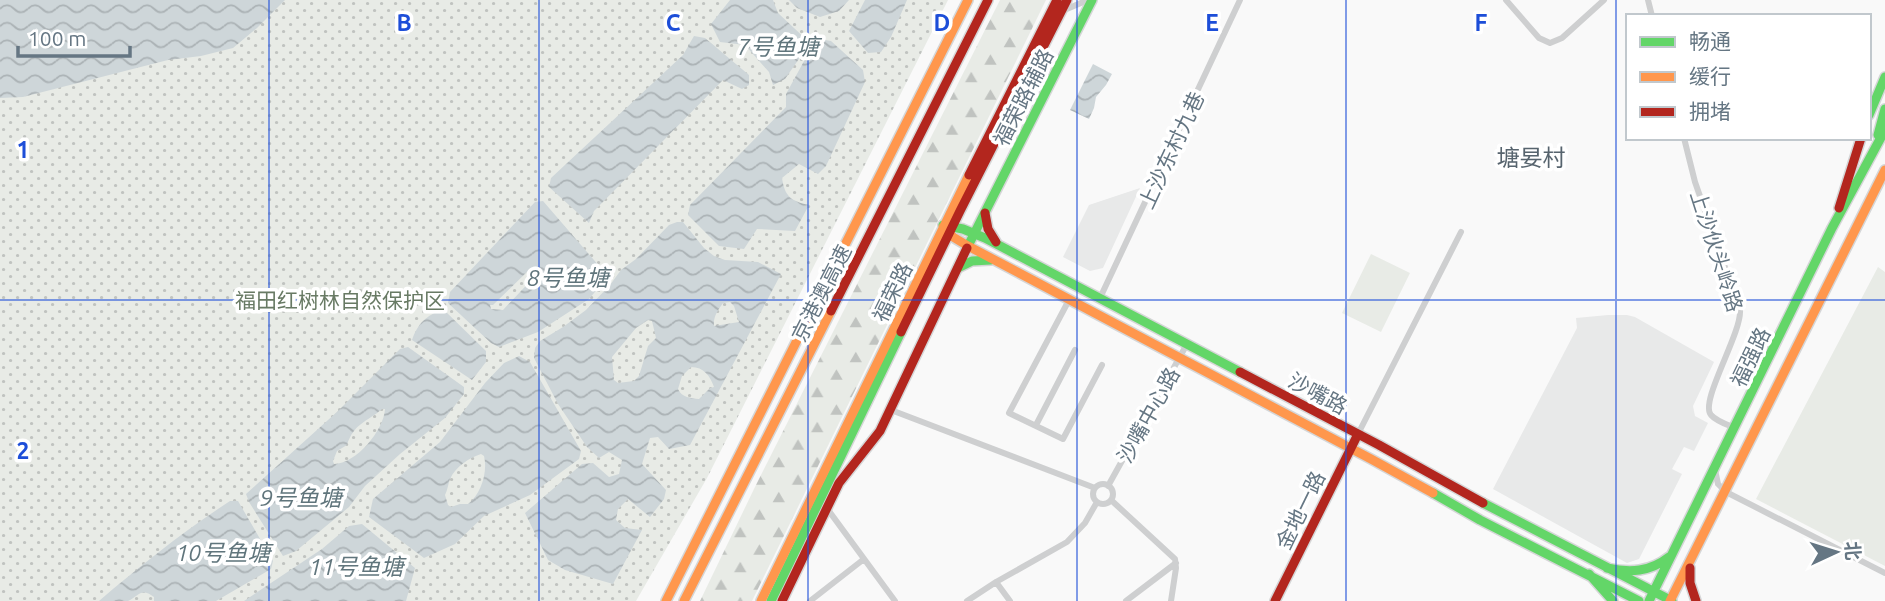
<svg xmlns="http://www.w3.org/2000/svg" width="1885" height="601" viewBox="0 0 1885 601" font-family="Ubuntu,'Noto Sans SC',sans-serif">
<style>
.built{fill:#e8e9e9}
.grass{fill:#e8ebe6}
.forest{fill:url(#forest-firs)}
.park{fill:url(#park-dots)}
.water{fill:url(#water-waves);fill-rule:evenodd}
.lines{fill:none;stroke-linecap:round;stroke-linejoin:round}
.fast-casing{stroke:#d5d6d7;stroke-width:12}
.slow-casing{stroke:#d5d6d7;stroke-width:12}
.jam-casing{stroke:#d5d6d7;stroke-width:12}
.street{stroke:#cecfd0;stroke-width:6}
.fast{stroke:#63d668;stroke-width:9}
.slow{stroke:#ff974d;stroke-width:9}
.jam{stroke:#b3261e;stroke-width:9}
.grid{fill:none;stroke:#1d4ed8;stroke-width:2;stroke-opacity:0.55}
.labels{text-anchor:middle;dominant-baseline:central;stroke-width:7;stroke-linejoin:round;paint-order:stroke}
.street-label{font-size:21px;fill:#657683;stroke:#fff}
.park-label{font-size:21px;fill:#687a64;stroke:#fff}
.water-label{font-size:23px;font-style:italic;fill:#60757c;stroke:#fff}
.neighbourhood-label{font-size:23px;fill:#57646e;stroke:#fff}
.grid-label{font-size:23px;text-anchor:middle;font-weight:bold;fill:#1d4ed8;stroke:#fff;stroke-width:7;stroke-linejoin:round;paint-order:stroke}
</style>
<defs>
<pattern id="forest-firs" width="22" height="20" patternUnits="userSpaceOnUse" patternTransform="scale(1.75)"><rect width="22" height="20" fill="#e8ebe6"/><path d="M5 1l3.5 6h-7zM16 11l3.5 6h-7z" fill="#c0c3c0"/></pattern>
<pattern id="park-dots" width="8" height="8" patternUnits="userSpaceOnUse" patternTransform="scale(1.75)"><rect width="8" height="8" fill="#e8ebe6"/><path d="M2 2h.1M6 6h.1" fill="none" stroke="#c0c3c0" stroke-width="1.8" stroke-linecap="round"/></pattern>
<pattern id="water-waves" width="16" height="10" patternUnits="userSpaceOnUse" patternTransform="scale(1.75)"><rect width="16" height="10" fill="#ced6d9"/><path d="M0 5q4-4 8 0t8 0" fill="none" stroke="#abb2b5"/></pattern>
</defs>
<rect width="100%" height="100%" fill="#f9f9f9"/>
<path class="built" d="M1140,188L1103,268L1090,271L1063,257L1089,205Z
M1608,315H1627L1635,317L1714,362L1693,406L1695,416L1708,423L1694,451L1684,447L1672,469L1682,474L1639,559L1627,563L1493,489L1577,328L1576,318Z"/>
<path class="grass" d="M1371,254L1410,273L1381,332L1342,313Z
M1878,267L1885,272V566L1756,499Z"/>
<path class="forest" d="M1000,0H1046L752,601H700L754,489Z"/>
<path class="park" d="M0,0H948L707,478L636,601H0Z"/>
<path class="water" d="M0,0H285L257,28L233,48L201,56L168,60L23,97L0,98Z
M730,0H773L778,13L810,43L785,79L773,85L769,72L745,45L720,42L711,24Z
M789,0H849L839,11L820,17L797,8Z
M865,0H907L891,37L881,52L868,53L849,31Z
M694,36L705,38L749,75V85L742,89L723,80L594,211L589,223L549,187L551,178L683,55Z
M819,39L831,41L863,70L865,82L826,166L818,174L799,164L782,178C785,197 791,201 809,205L795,231L757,229L744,249L719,246L688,215L690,205L786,107V94L809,52Z
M1093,64L1112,74L1106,85L1096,97L1094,108L1089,119L1070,110Z
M543,201L600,267L605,280L589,299L538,332L499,347L491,343L448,303L450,292L535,202ZM531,268L537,269V274L503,310L491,309L490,305H493Z
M677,222H683L704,248L714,256L725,260L758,262L781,274L690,445L669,449L658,437L650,438L642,464L666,490L664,499L650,517L628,499L618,509L616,520L625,528L642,530L613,584L565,570L548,560L525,513L582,464L593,463L609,477L619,474L622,460L609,452L599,458L587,447L558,404L534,358L535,348L540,341L563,327L586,310L610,285L621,270L636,259L669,225ZM730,302L734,306L739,322L714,326C713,317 718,310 723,303ZM648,320L652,321L656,338L648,346L639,376L634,381L618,383L614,380L612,357L636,328ZM691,367C704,367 710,376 714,387L710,388L699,399C691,398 682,398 678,389L682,376Z
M443,309L486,351V362L472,380L412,340C418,323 426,316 443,309Z
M408,347L464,387V394L445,418L400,454L365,486L349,507L296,551L283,556L249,502L246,494L338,411L400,349ZM382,409H385C384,430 356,464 334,464L333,461L337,451L347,445C354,423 367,422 382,409Z
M519,356L530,362L581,451L579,459L530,495L484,516L455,544L424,558L369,517L373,499L440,442L485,383L504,363ZM481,454L484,456C488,472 481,494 468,504H460L451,507L448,505L445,495C448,489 448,484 450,479C456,466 469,458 481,454Z
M230,501H238L273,561L271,569L216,601H154V597C141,587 139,596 128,601C121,601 107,601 99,601C141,565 184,531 230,501Z
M362,524L415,568L406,601H244L322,549L349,526Z"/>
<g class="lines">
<defs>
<path id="fast" d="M1869,115L1885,77
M1878,135L1885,109
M943,225L963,229L985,238L1240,372
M967,248L1092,0
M958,268L972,261L991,260
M1433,493L1480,520L1639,601
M1483,503L1672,601
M1607,568C1630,573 1650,572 1669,557
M1589,574L1613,601
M771,601L901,332
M1649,601L1832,228L1885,130"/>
<path id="slow" d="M943,227L953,237L968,246L1371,459L1433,493
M666,601L968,0
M684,601L831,311
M761,601L969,175
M1670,601L1885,170"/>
<path id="jam" d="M969,175L1057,0
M1839,208L1861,138
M985,213L988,229L996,242
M831,311L988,0
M901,332L960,211L1067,0
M1240,372L1379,445L1483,503
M1690,568V583L1696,601
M782,601L839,483L880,431L967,248
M1275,601L1358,434"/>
</defs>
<use href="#fast" class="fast-casing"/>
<use href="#slow" class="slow-casing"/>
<use href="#jam" class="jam-casing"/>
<path class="street" d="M1506,0L1539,38L1550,43L1562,38L1604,0
M1648,0L1652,16
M1062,11L1088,0
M1684,138L1695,182L1740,310C1742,333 1699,402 1711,415C1716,421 1728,425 1735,428
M1100,298L1240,0
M1069,300L1009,413L1063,439L1102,365
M891,410L1095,488
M1036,425L1075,350
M1358,434L1461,232
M1715,470L1718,484L1726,492L1885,573
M1093 494a10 10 0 1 1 20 0a10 10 0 1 1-20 0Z
M1108,486L1187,344
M1111,500L1175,559L1176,568L1171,601
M826,507L895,601
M996,582L1010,601
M810,601L864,559
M967,601L996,582L1067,542L1085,523L1097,502
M1126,601L1176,563"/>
<use href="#fast" class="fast"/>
<use href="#slow" class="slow"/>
<use href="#jam" class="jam"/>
</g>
<path class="grid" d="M269,0V601M539,0V601M808,0V601M1077,0V601M1346,0V601M1616,0V601M0,300H1885"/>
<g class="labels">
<g class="street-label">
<text transform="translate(1023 97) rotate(-63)">福荣路辅路</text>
<text transform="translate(1171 150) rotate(-65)">上沙东村九巷</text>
<text transform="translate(1717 251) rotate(72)">上沙伙头岭路</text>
<text transform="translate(892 292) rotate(-64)">福荣路</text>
<text transform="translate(821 293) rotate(-63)">京港澳高速</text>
<text transform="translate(1750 357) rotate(-64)">福强路</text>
<text transform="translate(1318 393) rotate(28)">沙嘴路</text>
<text transform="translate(1148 415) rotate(-61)">沙嘴中心路</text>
<text transform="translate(1300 510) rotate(-64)">金地一路</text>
</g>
<g class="park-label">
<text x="340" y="300">福田红树林自然保护区</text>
</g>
<g class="water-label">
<text x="778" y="46">7号鱼塘</text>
<text x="568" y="277">8号鱼塘</text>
<text x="301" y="497">9号鱼塘</text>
<text x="223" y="552">10号鱼塘</text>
<text x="356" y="566">11号鱼塘</text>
</g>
<g class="neighbourhood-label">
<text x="1531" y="157">塘妟村</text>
</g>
</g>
<g class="grid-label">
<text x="404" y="31">B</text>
<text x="673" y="31">C</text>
<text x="942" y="31">D</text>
<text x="1212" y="31">E</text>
<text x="1481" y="31">F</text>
<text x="23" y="158">1</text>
<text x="23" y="459">2</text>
</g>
<rect x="1626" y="14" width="245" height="126" fill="#ffffff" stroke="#c1c8cd" stroke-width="2"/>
<rect x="1640" y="37" width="35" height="10" fill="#63d668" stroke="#c1c8cd" stroke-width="2"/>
<text x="1689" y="49" font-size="21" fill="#657683">畅通</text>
<rect x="1640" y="72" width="35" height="10" fill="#ff974d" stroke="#c1c8cd" stroke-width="2"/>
<text x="1689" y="84" font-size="21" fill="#657683">缓行</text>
<rect x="1640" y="107" width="35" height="10" fill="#b3261e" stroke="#c1c8cd" stroke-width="2"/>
<text x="1689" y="119" font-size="21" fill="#657683">拥堵</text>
<g transform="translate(1836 552) rotate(86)" stroke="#ffffff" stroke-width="5" paint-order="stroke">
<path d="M0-5L12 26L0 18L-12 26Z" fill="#657683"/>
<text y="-10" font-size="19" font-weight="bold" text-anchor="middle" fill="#657683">北</text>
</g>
<path d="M18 46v10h112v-10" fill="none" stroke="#657683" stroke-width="3.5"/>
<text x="28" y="46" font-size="21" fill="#657683" stroke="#ffffff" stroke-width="5" paint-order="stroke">100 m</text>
</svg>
